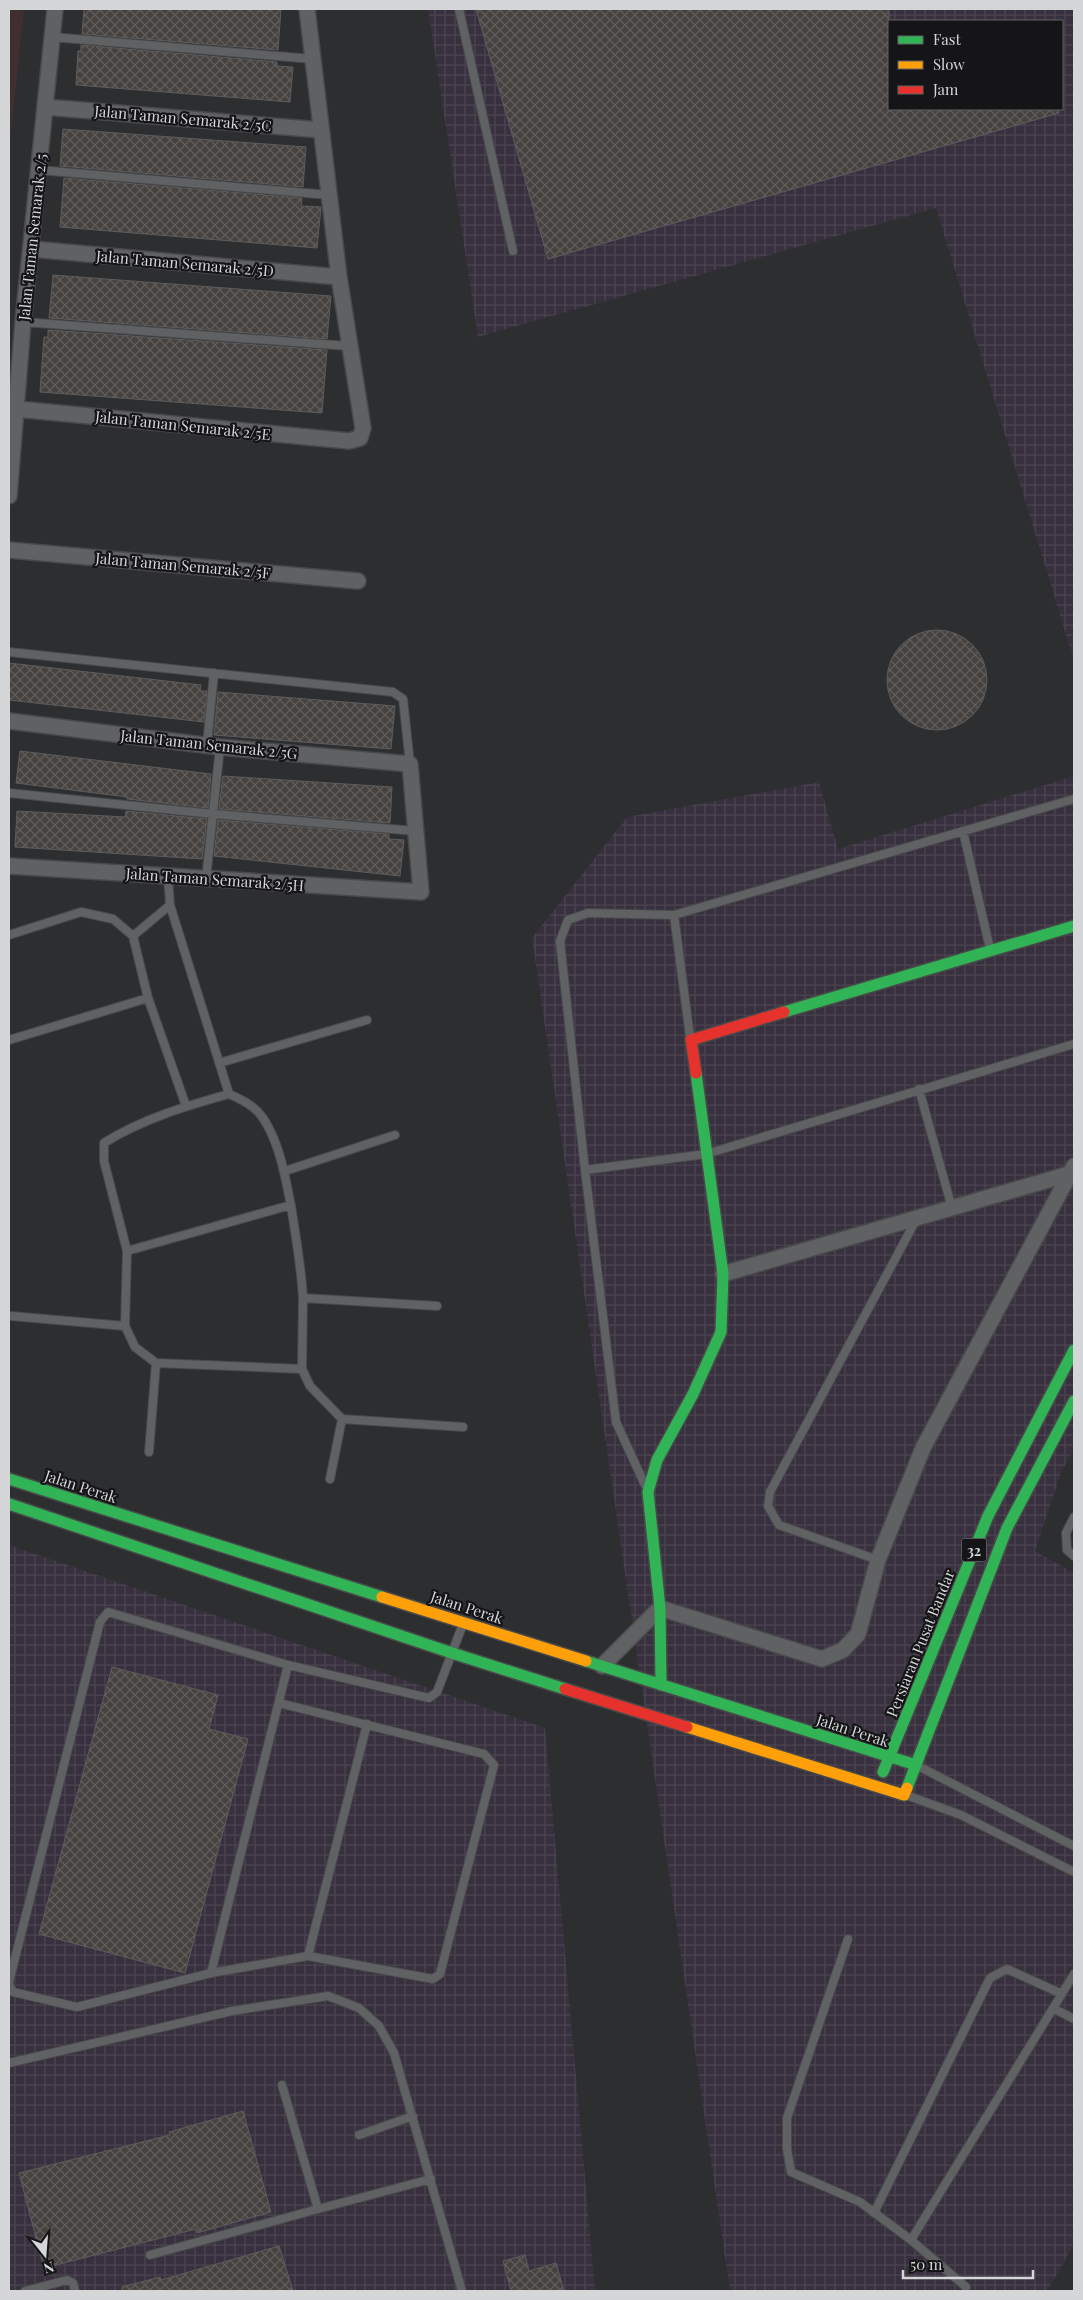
<svg xmlns="http://www.w3.org/2000/svg" width="1083" height="2300" viewBox="0 0 1083 2300" font-family="'Playfair Display',serif">
<style>
.industrial{fill:url(#industrial-grid);fill-rule:evenodd}
.education{fill:#402f30}
.building{fill:url(#building-cross-hatch);stroke:#5e5d5e}
.lines{fill:none;stroke-linecap:round;stroke-linejoin:round}
.lane-casing{stroke:#48494a;stroke-width:10}
.street-casing{stroke:#48494a;stroke-width:18}
.fast-casing{stroke:#48494a;stroke-width:14}
.slow-casing{stroke:#48494a;stroke-width:14}
.jam-casing{stroke:#48494a;stroke-width:14}
.lane{stroke:#606163;stroke-width:8}
.street{stroke:#606163;stroke-width:15}
.fast{stroke:#30b455;stroke-width:11}
.slow{stroke:#ff9f0a;stroke-width:11}
.jam{stroke:#e5322d;stroke-width:11}
.labels{text-anchor:middle;dominant-baseline:central;stroke-width:4.5;stroke-linejoin:round;paint-order:stroke}
.shield{fill:#151517;stroke:#9b9c9e;stroke-width:1}
.shield-label{font-size:14px;font-weight:bold;fill:#d4d6d8}
.street-label{font-size:15px;fill:#d4d6d8;stroke:#151517}
</style>
<defs>
<pattern id="industrial-grid" width="8" height="8" patternUnits="userSpaceOnUse" patternTransform="scale(1.25)"><rect width="8" height="8" fill="#38303e"/><path d="M0 4h8M4 0v8" fill="none" stroke="#4b4450"/></pattern>
<pattern id="building-cross-hatch" width="8" height="8" patternUnits="userSpaceOnUse" patternTransform="scale(1.25)"><rect width="8" height="8" fill="#464240"/><path d="M0 0l8 8M0 8l8-8" fill="none" stroke="#605d5b"/></pattern>
</defs>
<rect width="100%" height="100%" fill="#2c2e30"/>
<path class="industrial" d="M428,9H1074V661L936,208L478,337ZM889,21H1062V109H889Z
M1074,776V1449L1061,1473L1035,1551L1074,1573V2245L1047,2291H730L532,938L627,817L819,782L838,849Z
M9,1545L545,1728L595,2291H9Z"/>
<path class="education" d="M9,9H24L9,151Z"/>
<path class="building" d="M84,9H281L278,50L82,34Z
M476,9H889V109H1058L1059,113L548,259Z
M81,45L277,62V66L293,67L290,102L76,85L78,51H81Z
M63,129L306,147L303,187L60,166Z
M64,178L302,198L301,206L321,207L317,248L60,227Z
M53,275L331,296L327,339L49,318Z
M48,330L327,350L322,413L40,392L44,337H48Z
M887 680a50 50 0 1 1 100 0a50 50 0 1 1-100 0Z
M9,663L201,685L200,691H207L204,722L9,700Z
M218,692L395,706L391,749L214,735Z
M20,751L211,774L208,808L127,799V797L16,783Z
M223,776L392,787L390,823L219,809Z
M17,811L125,817L126,811L207,819L202,859L15,847Z
M218,820L389,834V839L404,840L400,876L214,856Z
M112,1667L218,1695L209,1729L248,1739L185,1973L39,1934Z
M243,2111L271,2212L197,2233L196,2229L44,2268L19,2173L170,2135L169,2132Z
M279,2246L293,2291H122V2287L160,2277L161,2280Z
M525,2255L529,2271L556,2263L564,2291H511L503,2261Z"/>
<g class="lines">
<defs>
<path id="lane" d="M459,9L513,251
M52,37L312,59
M39,170L329,195
M23,322L348,346
M9,652L393,692L403,699L410,764
M207,745L214,673
M9,793L213,814L416,831
M963,831L990,949
M168,876L170,905L229,1094
M206,879L220,747
M9,935L81,912L113,919L133,936L148,998
M133,936L170,905
M690,1037L674,915L1074,799
M9,1040L148,998L186,1106
M219,1063L367,1020
M919,1089L952,1208
M585,1170L706,1154L1074,1044
M285,1171L395,1135
M127,1251L291,1205
M303,1298L302,1369L310,1386L342,1419L463,1427
M11,1316L125,1326
M156,1363L135,1347L125,1326L127,1251L104,1161V1143C142,1119 186,1106 229,1094C242,1100 254,1105 263,1118C280,1144 285,1176 291,1206C296,1238 301,1265 303,1298L437,1306
M149,1452L156,1363L302,1369
M330,1479L342,1419
M645,1485L616,1422L585,1170L560,941L568,920L588,913L674,915
M1074,1517L1066,1533L1067,1550L1074,1556
M878,1560L779,1525L768,1506L770,1492L916,1220
M279,1703L484,1754L494,1765L440,1974L433,1979L308,1956L211,1973L288,1665L429,1698L437,1692L463,1624
M918,1766L1074,1846
M906,1795L961,1815L1074,1872
M848,1939L787,2118V2149L791,2172L860,2202L911,2240L966,2287
M308,1956L367,1724
M9,1982L100,1622L108,1612L288,1665
M9,1985L13,1992L77,2007L211,1973
M1053,2008L1074,2019
M9,2063L232,2011L328,1996L359,2008L379,2026L394,2053L462,2291
M282,2085L318,2209L431,2179
M359,2135L413,2116
M874,2213L990,1978L1007,1969L1062,1994
M911,2240L1074,1974
M150,2255L318,2209
M25,2291L67,2280L73,2283L75,2291"/>
<path id="street" d="M45,107L321,130
M32,249L339,277
M17,409L349,441L360,438L363,428L339,277L307,9
M9,496L23,322L55,9
M9,550L358,581
M9,721L220,747L410,764L421,892L9,866
M723,1274L1069,1174
M602,1666L660,1608L822,1659L843,1650L858,1634L878,1560L923,1448L1074,1166"/>
<path id="fast" d="M784,1012L1074,926
M9,1479L382,1597
M9,1504L452,1653L565,1689
M586,1661L916,1765
M661,1685L660,1608L648,1492L657,1460L693,1394L721,1332L723,1274L696,1073
M883,1772L988,1516L1074,1350
M907,1788L1007,1528L1074,1401"/>
<path id="slow" d="M382,1597L586,1661
M687,1727L904,1795L907,1788"/>
<path id="jam" d="M696,1073L691,1040L784,1012
M565,1689L687,1727"/>
</defs>
<use href="#lane" class="lane-casing"/>
<use href="#street" class="street-casing"/>
<use href="#fast" class="fast-casing"/>
<use href="#slow" class="slow-casing"/>
<use href="#jam" class="jam-casing"/>
<use href="#lane" class="lane"/>
<use href="#street" class="street"/>
<use href="#fast" class="fast"/>
<use href="#slow" class="slow"/>
<use href="#jam" class="jam"/>
</g>
<g class="labels">
<rect class="shield" x="961.5" y="1538.5" width="25" height="23" rx="4"/>
<g class="shield-label">
<text x="974" y="1550">32</text>
</g>
<g class="street-label">
<text transform="translate(183 118) rotate(5)">Jalan Taman Semarak 2/5C</text>
<text transform="translate(32 237) rotate(-84)">Jalan Taman Semarak 2/5</text>
<text transform="translate(185 263) rotate(5)">Jalan Taman Semarak 2/5D</text>
<text transform="translate(183 425) rotate(6)">Jalan Taman Semarak 2/5E</text>
<text transform="translate(183 565) rotate(5)">Jalan Taman Semarak 2/5F</text>
<text transform="translate(209 744) rotate(6)">Jalan Taman Semarak 2/5G</text>
<text transform="translate(215 879) rotate(4)">Jalan Taman Semarak 2/5H</text>
<text transform="translate(81 1486) rotate(18)">Jalan Perak</text>
<text transform="translate(467 1607) rotate(18)">Jalan Perak</text>
<text transform="translate(920 1643) rotate(-68)">Persiaran Pusat Bandar</text>
<text transform="translate(853 1730) rotate(18)">Jalan Perak</text>
</g>
</g>
<rect width="1083" height="2300" fill="none" stroke="#d4d6d8" stroke-width="20"/>
<rect x="888" y="20" width="175" height="90" fill="#151517" stroke="#616264"/>
<rect x="898" y="36" width="25" height="8" fill="#30b455" stroke="#616264"/>
<text x="933" y="45" font-size="15" fill="#d4d6d8">Fast</text>
<rect x="898" y="61" width="25" height="8" fill="#ff9f0a" stroke="#616264"/>
<text x="933" y="70" font-size="15" fill="#d4d6d8">Slow</text>
<rect x="898" y="86" width="25" height="8" fill="#e5322d" stroke="#616264"/>
<text x="933" y="95" font-size="15" fill="#d4d6d8">Jam</text>
<g transform="translate(45 2255) rotate(163)" stroke="#151517" stroke-width="4" paint-order="stroke">
<path d="M0-4L9 19L0 12L-9 19Z" fill="#d4d6d8"/>
<text y="-8" font-size="14" font-weight="bold" text-anchor="middle" fill="#d4d6d8">N</text>
</g>
<path d="M903 2270v8h130v-8" fill="none" stroke="#d4d6d8" stroke-width="2.5"/>
<text x="910" y="2270" font-size="15" fill="#d4d6d8" stroke="#151517" stroke-width="4" paint-order="stroke">50 m</text>
</svg>
